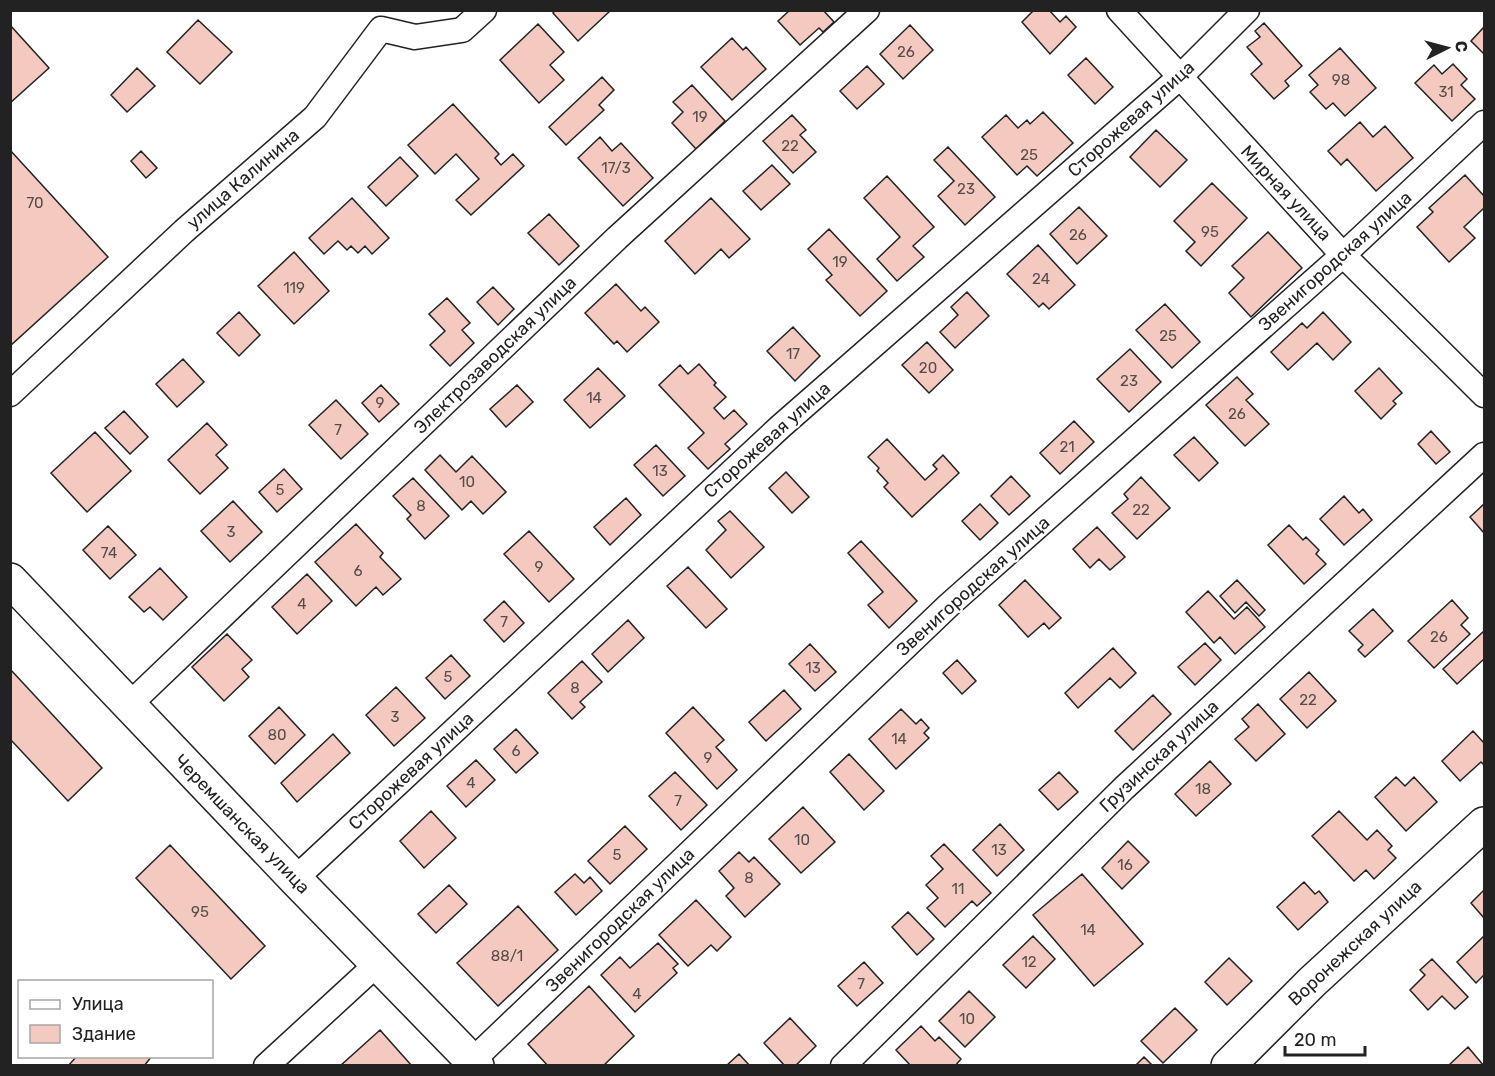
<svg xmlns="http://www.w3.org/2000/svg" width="1495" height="1076" viewBox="0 0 1495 1076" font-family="Rubik,sans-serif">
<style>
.building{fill:#f3c9c0;stroke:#222;stroke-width:1.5}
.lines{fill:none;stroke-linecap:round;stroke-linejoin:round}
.street-casing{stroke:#222;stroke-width:27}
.secondary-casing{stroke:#222;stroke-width:36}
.street{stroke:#fff;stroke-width:24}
.secondary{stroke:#fff;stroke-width:33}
.labels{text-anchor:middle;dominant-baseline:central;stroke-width:4.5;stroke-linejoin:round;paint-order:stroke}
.number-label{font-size:15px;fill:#564c4a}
.street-label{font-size:18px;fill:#222;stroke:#fff}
</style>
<rect width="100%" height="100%" fill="#fff"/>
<path class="building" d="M555,10H609L610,11L578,41L553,13Z
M790,10H823L834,22L823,32L819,28L800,45L778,21Z
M1034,10H1049L1060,22L1066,16L1076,27L1050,54L1022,22Z
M198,20L232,52L200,84L167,52Z
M1264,23L1302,66L1285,81L1289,86L1274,99L1251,74L1262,64L1247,47L1260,37L1255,31Z
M538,24L564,52L550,65L564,80L539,103L500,60Z
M10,25L49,68L10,103Z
M910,25L933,50L903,79L880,54Z
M1484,27V54L1471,41Z
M732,38L743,50L746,47L766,69L732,100L701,67Z
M1340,48L1376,88L1345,116L1333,103L1326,109L1310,92L1318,85L1309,75Z
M1086,58L1113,87L1095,104L1068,75Z
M1453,64L1467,79L1461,85L1475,99L1452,121L1415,83L1434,65L1442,74Z
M867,66L884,84L857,109L840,91Z
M137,68L155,86L127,112L111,95Z
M602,77L614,90L599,105L604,110L566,145L549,127Z
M692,85L725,121L696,149L672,123L683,112L673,102Z
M453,104L499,154L495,158L501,165L513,154L524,166L471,215L456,200L479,179L456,154L435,174L408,145Z
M1043,112L1073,143L1037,176L1027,166L1017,175L982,137L1006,115L1018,128L1027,120L1030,124Z
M792,115L806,130L800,135L816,152L793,173L763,141Z
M1360,122L1373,137L1385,126L1413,158L1376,191L1347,159L1341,165L1328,151Z
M1156,130L1187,160L1160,187L1130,157Z
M600,137L612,151L621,143L653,178L623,206L578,158Z
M948,147L995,197L965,225L938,196L954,181L934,160Z
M10,150L108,257L10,346Z
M141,151L157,168L146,178L131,161Z
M400,157L418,176L386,206L368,187Z
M772,165L790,184L761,210L743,191Z
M1465,175L1484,196V208L1464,227L1475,238L1449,262L1417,227L1433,212L1429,208Z
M887,176L934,227L913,246L924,257L897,281L877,259L900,237L864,198Z
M1212,183L1247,218L1201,266L1186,251L1195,242L1174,221Z
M352,198L389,238L372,254L365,246L358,253L351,246L347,250L338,241L324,254L309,238Z
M711,198L750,239L729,258L721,249L695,274L665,241Z
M1079,207L1107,236L1077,264L1050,234Z
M549,214L579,246L559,265L528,233Z
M829,229L887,291L860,316L826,280L832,275L808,249Z
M1268,232L1302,268L1251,317L1229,293L1244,278L1232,266Z
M1038,245L1075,285L1049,309L1043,303L1039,307L1007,274Z
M294,252L329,291L294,324L258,286Z
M616,284L641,311L645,307L659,322L627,352L617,341L614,344L585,313Z
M493,287L514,309L498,325L477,302Z
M967,292L989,316L955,348L940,332L958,315L951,307Z
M447,298L470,323L462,330L474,343L450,366L430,345L445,331L429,314Z
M1165,304L1200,342L1172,368L1136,330Z
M239,312L260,335L239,356L217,333Z
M1323,312L1351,342L1333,360L1317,343L1288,370L1271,352L1302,323L1307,328Z
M793,327L820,356L795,381L767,351Z
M927,342L953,370L929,393L902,365Z
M1130,349L1161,382L1129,412L1097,379Z
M183,359L204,382L177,407L156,384Z
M699,364L716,383L714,385L726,397L714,408L724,419L734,410L747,424L725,444L730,449L708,469L688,448L704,433L659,385L680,365L688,374Z
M598,368L625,396L590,428L564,400Z
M1379,368L1402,393L1393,401L1396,404L1381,419L1355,391Z
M1237,377L1253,394L1246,400L1269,424L1245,446L1206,405Z
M381,385L399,404L379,422L362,403Z
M517,385L533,402L506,427L490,409Z
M336,400L368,434L341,459L309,425Z
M124,411L148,437L130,454L105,428Z
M1074,421L1094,442L1060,474L1040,453Z
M207,423L227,445L216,455L228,468L200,494L168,460Z
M1431,431L1450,452L1436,464L1418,444Z
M95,432L131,471L87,512L51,473Z
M1194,437L1218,463L1199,481L1174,455Z
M887,439L925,480L937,469L933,465L943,455L959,473L912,517L884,487L888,483L877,471L879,468L868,457Z
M656,445L685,476L663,496L634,465Z
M440,455L456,472L472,456L506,492L483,514L471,501L462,510L425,470Z
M284,469L302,489L277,512L259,492Z
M786,472L809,497L792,513L769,488Z
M1011,476L1030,496L1009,515L991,496Z
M1141,477L1170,508L1137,539L1112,513L1128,499L1124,494Z
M413,478L449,516L425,539L407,519L411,515L393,496Z
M1344,496L1359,513L1363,509L1372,520L1344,545L1320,519Z
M626,498L641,515L610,545L594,527Z
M233,501L262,532L230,562L201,531Z
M980,504L998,523L980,540L962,521Z
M1484,504V533L1470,517Z
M730,511L764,547L731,578L706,550L726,530L718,521Z
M356,524L383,553L380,557L401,579L383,595L376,587L356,606L315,562Z
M1289,525L1303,540L1306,537L1319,550L1316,554L1326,564L1304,584L1268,545Z
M108,526L136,555L110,579L83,550Z
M1097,527L1125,557L1110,570L1099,559L1090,568L1073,549Z
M529,531L574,579L549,602L504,554Z
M861,541L917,601L889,628L868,605L883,592L848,553Z
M688,567L727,609L706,628L667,586Z
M160,568L187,597L163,620L150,607L144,612L129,597Z
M307,574L332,601L297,634L272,607Z
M1025,580L1061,618L1049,629L1044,623L1028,637L999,605Z
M1237,580L1265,610L1259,616L1246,602L1235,613L1220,596Z
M1208,591L1234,619L1247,607L1265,627L1235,654L1220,637L1214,643L1186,612Z
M1452,600L1468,618L1461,625L1470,634L1434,668L1408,641Z
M504,601L524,623L504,642L484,620Z
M1373,609L1393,631L1365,657L1358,650L1363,645L1349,631Z
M628,620L644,638L608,672L592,654Z
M1484,631V659L1457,684L1443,669Z
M227,634L252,660L242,669L249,677L224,701L192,667Z
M1205,643L1221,660L1195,685L1178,667Z
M810,644L836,672L815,691L789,664Z
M1113,648L1136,673L1120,688L1110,678L1078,708L1065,693Z
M451,655L470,676L445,699L426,678Z
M957,660L976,681L962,694L943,673Z
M582,661L602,682L580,702L585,707L572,719L548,693Z
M10,669L102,768L68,801L10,739Z
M1309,672L1336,701L1307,728L1280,699Z
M396,687L425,718L394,746L366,715Z
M784,690L801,709L766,741L749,722Z
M1153,695L1171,714L1133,750L1115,731Z
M1258,704L1285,734L1256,761L1235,739L1249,727L1242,719Z
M279,707L305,735L275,764L249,736Z
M693,707L724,740L716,747L737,770L717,789L666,733Z
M901,709L916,724L921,719L929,728L924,733L929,738L896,769L869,739Z
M516,729L538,753L516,773L494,749Z
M1473,731L1484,743V765L1481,762L1460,781L1442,761Z
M333,734L350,753L297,802L281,783Z
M849,754L884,791L864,810L830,772Z
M476,760L495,780L466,807L447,786Z
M1210,761L1231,784L1196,816L1175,794Z
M675,772L707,805L681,830L649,796Z
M1059,772L1078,792L1058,810L1039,790Z
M1396,777L1405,786L1414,777L1437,802L1406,831L1375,797Z
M803,807L835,842L801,873L769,839Z
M431,811L456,838L424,868L400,841Z
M1339,811L1367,840L1377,830L1392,846L1388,850L1396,858L1374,879L1366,870L1354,881L1312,836Z
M1000,824L1024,850L997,876L973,850Z
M625,826L647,849L610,884L588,861Z
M1128,841L1149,862L1122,889L1102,868Z
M944,844L991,893L977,906L972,901L945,927L927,908L938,898L926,885L943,869L931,856Z
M170,845L265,946L231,979L136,878Z
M739,852L749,862L754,857L780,884L745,917L726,896L734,888L719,871Z
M575,874L584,883L590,877L602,891L576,915L555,892Z
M1082,874L1143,944L1094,986L1033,915Z
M1304,882L1315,894L1319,891L1328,902L1298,930L1277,907Z
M449,885L467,904L436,933L418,914Z
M1484,890V918L1471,903Z
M696,900L731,937L717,951L711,945L688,966L659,935Z
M518,906L558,950L498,1006L457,963Z
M908,912L934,939L917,955L892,927Z
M1033,936L1055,959L1026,988L1003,965Z
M1484,936V975L1476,983L1457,962Z
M658,943L678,964L673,968L677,973L635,1012L601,975L620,957L630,968Z
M1229,958L1252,981L1227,1005L1205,982Z
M1432,959L1468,997L1455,1009L1442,996L1428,1010L1410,990L1425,975L1420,970Z
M864,962L883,983L857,1006L838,986Z
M589,986L634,1036L603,1066H548L528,1044Z
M969,991L995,1017L965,1047L939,1021Z
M1175,1008L1197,1030L1163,1063L1141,1041Z
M790,1018L816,1046L795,1066H785L764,1043Z
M921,1026L935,1041L939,1037L961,1059L955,1066H911L896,1050Z
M380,1030L412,1066H340Z
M1468,1047L1484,1066H1448Z
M739,1054L750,1066H726Z
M77,1056H152L144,1066H68Z
M1144,1057L1153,1066H1135Z"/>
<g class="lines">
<defs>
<path id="street" d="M1119,10L1343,255L1484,395
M10,394L184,231L315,117L381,29L415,37L462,30L484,10
M129,705L617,238L867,10
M295,879L780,427L1180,77L1247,10
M472,1061L949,605L1343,255L1484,123
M266,1066L377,964
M843,1066L1124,788L1484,455"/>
<path id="secondary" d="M10,580L295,879L477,1066
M1228,1066L1312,982L1484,824"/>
</defs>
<use href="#street" class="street-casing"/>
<use href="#secondary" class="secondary-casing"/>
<use href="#street" class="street"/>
<use href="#secondary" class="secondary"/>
</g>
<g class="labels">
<g class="number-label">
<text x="906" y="52">26</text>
<text x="1341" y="80">98</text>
<text x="1446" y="92">31</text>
<text x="700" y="117">19</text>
<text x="790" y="146">22</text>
<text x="1029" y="155">25</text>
<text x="616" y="168">17/3</text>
<text x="966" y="189">23</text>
<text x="35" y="203">70</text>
<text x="1210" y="232">95</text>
<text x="1078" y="235">26</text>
<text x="840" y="262">19</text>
<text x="1041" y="279">24</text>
<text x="294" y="288">119</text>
<text x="1168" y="336">25</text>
<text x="793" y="354">17</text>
<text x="928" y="368">20</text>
<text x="1129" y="381">23</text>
<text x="594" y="398">14</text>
<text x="380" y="403">9</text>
<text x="1237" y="414">26</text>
<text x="338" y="430">7</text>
<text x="1067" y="447">21</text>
<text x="660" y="471">13</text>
<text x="467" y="482">10</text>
<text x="280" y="490">5</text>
<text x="421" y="506">8</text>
<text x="1141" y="510">22</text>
<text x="231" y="532">3</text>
<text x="109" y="553">74</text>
<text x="539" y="567">9</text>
<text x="358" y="571">6</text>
<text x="302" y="604">4</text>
<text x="504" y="622">7</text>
<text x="1439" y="637">26</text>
<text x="813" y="668">13</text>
<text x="448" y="677">5</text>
<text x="575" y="688">8</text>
<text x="1308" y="700">22</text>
<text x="395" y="717">3</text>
<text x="277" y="735">80</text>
<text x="899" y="739">14</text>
<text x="516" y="751">6</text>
<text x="708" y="758">9</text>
<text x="471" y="783">4</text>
<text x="1203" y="789">18</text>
<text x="678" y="801">7</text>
<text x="802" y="840">10</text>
<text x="999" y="850">13</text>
<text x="617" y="855">5</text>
<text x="1125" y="865">16</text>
<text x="749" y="878">8</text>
<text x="958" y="889">11</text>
<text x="200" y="912">95</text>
<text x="1088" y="930">14</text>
<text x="507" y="956">88/1</text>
<text x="1029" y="962">12</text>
<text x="861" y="984">7</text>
<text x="637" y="994">4</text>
<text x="967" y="1019">10</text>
</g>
<g class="street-label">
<text transform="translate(1131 119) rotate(-42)">Сторожевая улица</text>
<text transform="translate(243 179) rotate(-41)">улица Калинина</text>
<text transform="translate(1286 193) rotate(47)">Мирная улица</text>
<text transform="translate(1335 261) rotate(-42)">Звенигородская улица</text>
<text transform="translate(495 355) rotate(-44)">Электрозаводская улица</text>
<text transform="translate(767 440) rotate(-42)">Сторожевая улица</text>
<text transform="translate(973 586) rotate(-42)">Звенигородская улица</text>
<text transform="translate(1159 756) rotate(-43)">Грузинская улица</text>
<text transform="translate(411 771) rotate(-43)">Сторожевая улица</text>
<text transform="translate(242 824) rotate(46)">Черемшанская улица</text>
<text transform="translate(620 920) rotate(-44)">Звенигородская улица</text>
<text transform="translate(1355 943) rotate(-43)">Воронежская улица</text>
</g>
</g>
<rect width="1495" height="1076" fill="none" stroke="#222222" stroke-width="24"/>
<rect x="18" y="980" width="195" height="78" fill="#ffffff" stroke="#a7a7a7" stroke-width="1.5"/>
<rect x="30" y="1000" width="30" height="9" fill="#ffffff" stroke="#a7a7a7" stroke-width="1.5"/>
<text x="72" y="1010" font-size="18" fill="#222222">Улица</text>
<rect x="30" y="1025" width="30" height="18" fill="#f3c9c0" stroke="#a7a7a7" stroke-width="1.5"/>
<text x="72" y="1040" font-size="18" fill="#222222">Здание</text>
<g transform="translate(1447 48) rotate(84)" stroke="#ffffff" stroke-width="4.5" paint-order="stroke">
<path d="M0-4.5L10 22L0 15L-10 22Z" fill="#222222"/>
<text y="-9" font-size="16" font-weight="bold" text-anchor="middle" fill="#222222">С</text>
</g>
<path d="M1285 1046v9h80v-9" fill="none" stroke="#222222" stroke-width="3"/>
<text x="1294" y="1046" font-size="18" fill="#222222" stroke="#ffffff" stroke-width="4.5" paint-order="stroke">20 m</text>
</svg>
